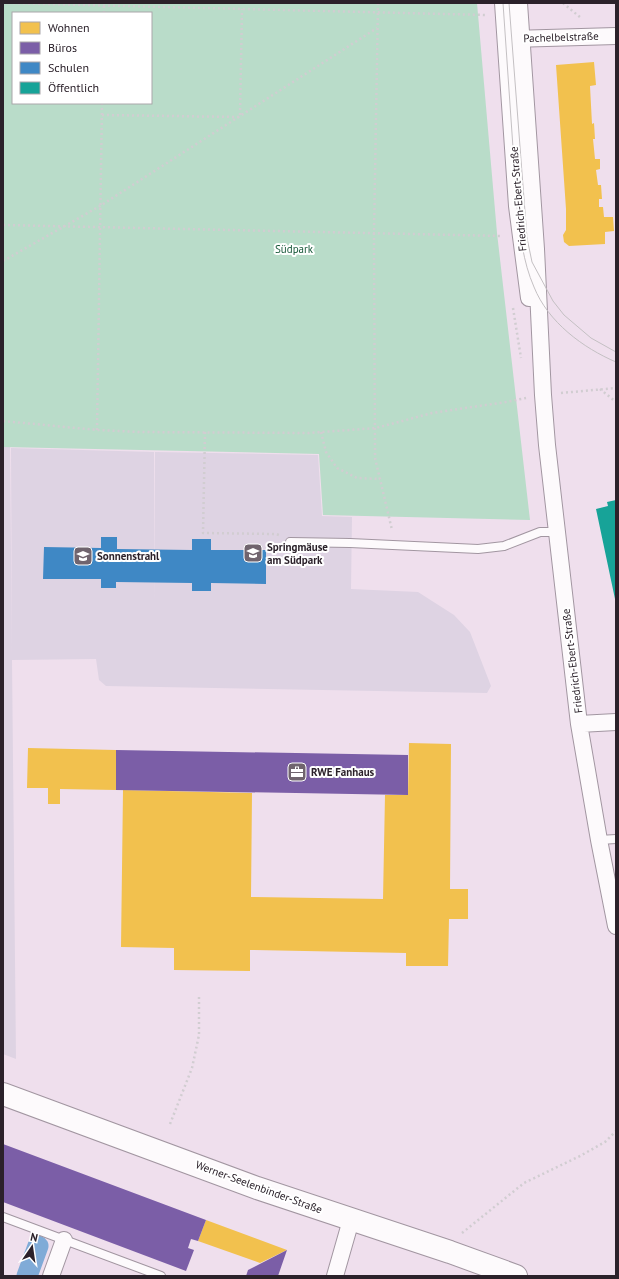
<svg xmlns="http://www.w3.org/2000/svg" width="619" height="1279" viewBox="0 0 619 1279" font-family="'PT Sans',sans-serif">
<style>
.education{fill:#ded3e3}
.green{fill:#b9dcc9;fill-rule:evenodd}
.homes{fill:#f2c14e}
.offices{fill:#7b5ea7}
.schools{fill:#3f88c5}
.public{fill:#17a398}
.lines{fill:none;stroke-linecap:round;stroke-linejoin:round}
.canal{stroke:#80abd7;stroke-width:21}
.lane-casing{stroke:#a296a1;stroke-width:10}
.street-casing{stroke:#a296a1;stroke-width:18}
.secondary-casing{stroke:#a296a1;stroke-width:24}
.path{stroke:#d1cdd1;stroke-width:2.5;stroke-dasharray:2 3;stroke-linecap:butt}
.lane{stroke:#fdfafc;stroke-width:8}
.street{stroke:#fdfafc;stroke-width:16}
.secondary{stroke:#fdfafc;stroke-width:22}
.tram{stroke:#c4c0c3;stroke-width:1}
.labels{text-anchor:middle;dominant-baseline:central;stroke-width:4;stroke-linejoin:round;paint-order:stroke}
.street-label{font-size:11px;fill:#2b212a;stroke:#fff}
.park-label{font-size:11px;fill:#165738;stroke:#fff}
.poi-label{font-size:11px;font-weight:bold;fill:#2b212a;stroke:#fff;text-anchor:start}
</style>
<rect width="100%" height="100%" fill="#efdfed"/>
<path class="education" d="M3,447H10L12,656L11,448L154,452V602L155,452L318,455L322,516L352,517L351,589L418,592L454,615L470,632L491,686L487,693L106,686L99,680L96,659L12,660L16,1059L3,1054Z"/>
<path class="green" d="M3,3H477L497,233L530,520L323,515L319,454L3,447ZM13,13H151V103H13Z"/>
<path class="homes" d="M594,62L596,85L590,86L592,124L594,123L595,139H593L595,159H600V169L596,170L598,185H601L602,199H599V207H603L604,217H613L614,231L605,232V244L569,246L564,242L563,235L566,230V209L556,65Z
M409,743L451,744L450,889H468V919H449L448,966H406V953L250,950V971L174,970V948L121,947L123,790L252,793L251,897L383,899L385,795H408Z
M28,748L116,750V790L60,789V804H48V788H27Z
M206,1220L287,1250L260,1263L198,1241Z"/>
<path class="offices" d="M116,750L408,755V795L116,790Z
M3,1144L206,1220L198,1241L191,1239L188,1248L194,1250L186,1271L3,1202Z
M287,1250L278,1276H246L248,1270Z"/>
<path class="schools" d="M101,537H117V549L192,550V539H211V550H266V584L211,583V591H192V583L116,582V588H101V579H43L44,547L101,548Z"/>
<path class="public" d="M616,500V599H615L596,509L608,506L607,502Z"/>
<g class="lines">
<path class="canal" d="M27,1276L38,1246"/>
<defs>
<path id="lane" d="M290,542L350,543L478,549L504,546L540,532H557
M599,840L616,839
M3,1217L161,1276"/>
<path id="street" d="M503,3L517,206L529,298
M519,3L536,249L543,395L547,445L579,724L599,840L616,926
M512,39L616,36
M579,724L616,722
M51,1276L64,1240
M335,1276L351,1220"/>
<path id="secondary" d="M3,1094L257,1188L450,1252L516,1276"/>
</defs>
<use href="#lane" class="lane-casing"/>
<use href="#street" class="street-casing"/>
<use href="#secondary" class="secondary-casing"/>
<path class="path" d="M3,3L485,15
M378,3L374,233L375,458L392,530
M563,3L581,18
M104,13V3
M102,115L240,117L242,9
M3,225L502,236
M3,261L100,206L377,28
M513,308L521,358
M600,389L616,402
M561,393L616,388
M3,421L97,430L138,432L309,433L376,428L432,413L506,402L526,398
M97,430L102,103
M205,432L203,533L276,534L279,535
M321,432L326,452L337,468L357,478L380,479
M170,1124L192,1068L199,1035V995
M462,1233L524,1183L580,1156L605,1142L616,1131"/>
<use href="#lane" class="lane"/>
<use href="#street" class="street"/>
<use href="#secondary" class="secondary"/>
<path class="tram" d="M503,3L517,206C520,234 523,262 534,287C548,322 583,348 616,362
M509,3L527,238L532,262L553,301L564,315L591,338L616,352"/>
</g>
<defs>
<symbol id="school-square" viewBox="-11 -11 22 22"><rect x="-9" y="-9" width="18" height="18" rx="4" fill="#70646e" stroke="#fff"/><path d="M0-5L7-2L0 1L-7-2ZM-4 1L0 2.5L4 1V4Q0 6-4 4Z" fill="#fff"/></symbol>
<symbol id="office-square" viewBox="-11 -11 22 22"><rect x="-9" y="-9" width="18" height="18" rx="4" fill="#70646e" stroke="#fff"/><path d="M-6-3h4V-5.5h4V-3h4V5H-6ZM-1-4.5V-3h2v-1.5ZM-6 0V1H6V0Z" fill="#fff"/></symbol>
</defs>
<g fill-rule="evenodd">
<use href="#school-square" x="242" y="542" width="22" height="22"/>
<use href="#school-square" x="72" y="545" width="22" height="22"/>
<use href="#office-square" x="286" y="761" width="22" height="22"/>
</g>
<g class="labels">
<g class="street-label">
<text transform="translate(561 37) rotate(-2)">Pachelbelstraße</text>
<text transform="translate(518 199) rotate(-95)">Friedrich-Ebert-Straße</text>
<text transform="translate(572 661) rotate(-97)">Friedrich-Ebert-Straße</text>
<text transform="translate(259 1187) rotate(20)">Werner-Seelenbinder-Straße</text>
</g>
<g class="park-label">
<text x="294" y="249">Südpark</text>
</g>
<g class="poi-label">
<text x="267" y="547">Springmäuse<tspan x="267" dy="13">am Südpark</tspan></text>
<text x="97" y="556">Sonnenstrahl</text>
<text x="311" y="772">RWE Fanhaus</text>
</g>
</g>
<rect width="619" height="1279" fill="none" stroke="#2b212a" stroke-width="8"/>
<rect x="12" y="12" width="140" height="92" fill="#ffffff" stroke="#aaa6aa"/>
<rect x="20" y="22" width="20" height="12" fill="#f2c14e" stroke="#aaa6aa"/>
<text x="48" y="32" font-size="12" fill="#2b212a">Wohnen</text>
<rect x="20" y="42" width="20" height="12" fill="#7b5ea7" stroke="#aaa6aa"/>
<text x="48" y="52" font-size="12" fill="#2b212a">Büros</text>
<rect x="20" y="62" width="20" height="12" fill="#3f88c5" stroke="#aaa6aa"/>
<text x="48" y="72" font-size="12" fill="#2b212a">Schulen</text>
<rect x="20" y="82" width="20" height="12" fill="#17a398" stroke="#aaa6aa"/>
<text x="48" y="92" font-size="12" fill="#2b212a">Öffentlich</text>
<g transform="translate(32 1247) rotate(13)" stroke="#ffffff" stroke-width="3" paint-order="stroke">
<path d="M0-3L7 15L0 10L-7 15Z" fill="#2b212a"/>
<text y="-6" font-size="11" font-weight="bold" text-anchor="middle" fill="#2b212a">N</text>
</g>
</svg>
